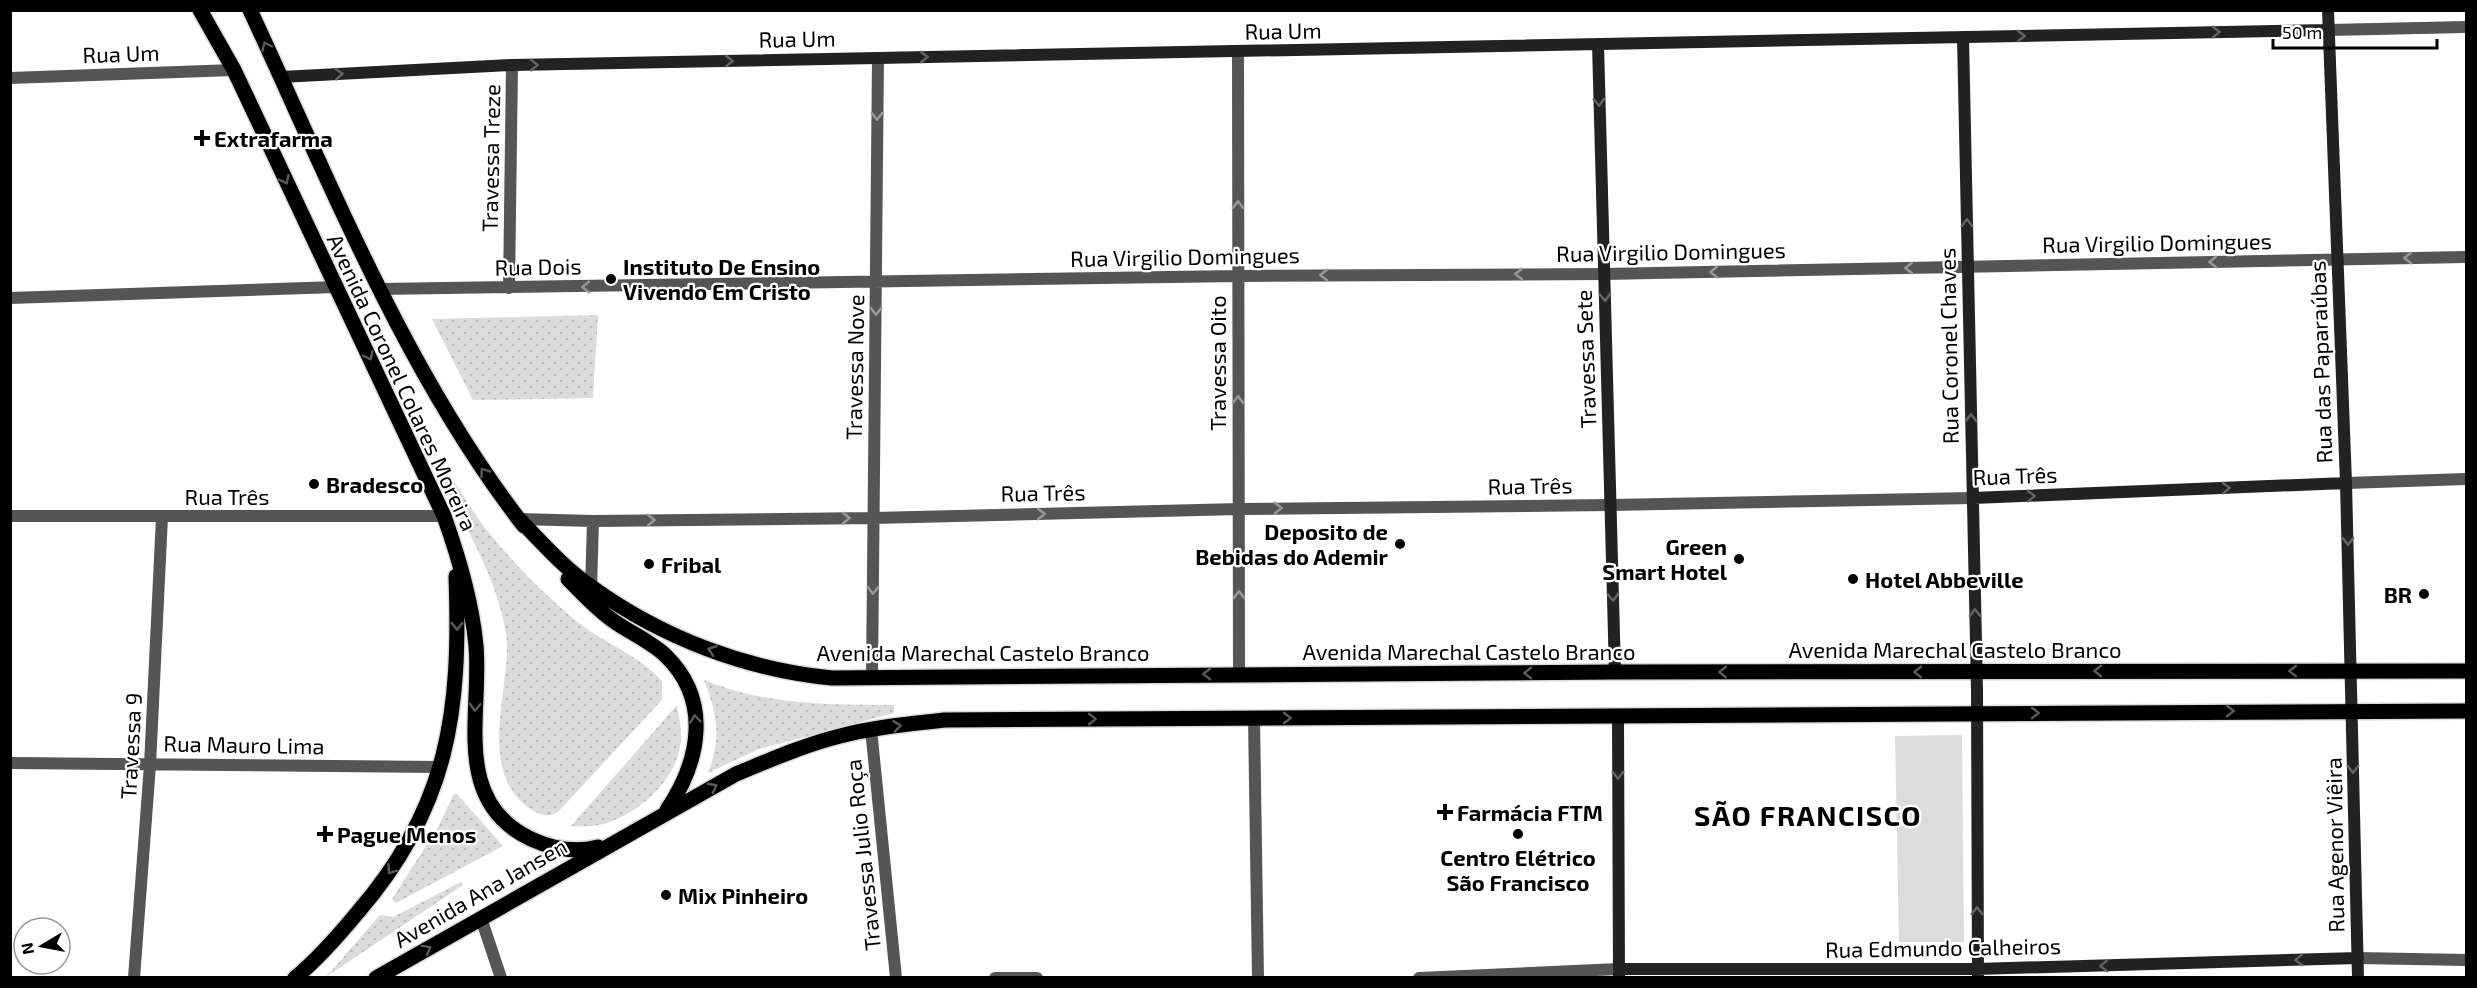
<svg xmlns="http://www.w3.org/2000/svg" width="2477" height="988" viewBox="0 0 2477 988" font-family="'Exo 2',sans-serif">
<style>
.grass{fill:url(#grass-dots)}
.green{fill:#dcdcdc}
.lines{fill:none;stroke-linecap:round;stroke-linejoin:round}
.primary-casing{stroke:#dbdbdb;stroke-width:18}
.street{stroke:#555;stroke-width:12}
.secondary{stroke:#222;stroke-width:12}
.primary{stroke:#000;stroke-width:15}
.oneway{stroke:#646464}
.oneway2{stroke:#595959}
.oneway3{stroke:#999}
.poi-dot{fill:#000;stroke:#fff;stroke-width:2}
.labels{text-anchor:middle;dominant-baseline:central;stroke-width:4.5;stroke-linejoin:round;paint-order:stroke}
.street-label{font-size:22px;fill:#000;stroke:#fff}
.poi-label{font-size:22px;font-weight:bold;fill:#000;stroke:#fff;text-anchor:start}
.district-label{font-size:28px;font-weight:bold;letter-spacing:1.5px;fill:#000;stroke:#fff}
</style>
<defs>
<pattern id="grass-dots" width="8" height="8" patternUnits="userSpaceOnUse" patternTransform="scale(1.5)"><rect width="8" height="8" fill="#dcdcdc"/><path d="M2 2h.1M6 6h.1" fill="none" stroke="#bbb" stroke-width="1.8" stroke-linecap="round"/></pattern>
</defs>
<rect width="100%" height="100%" fill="#fff"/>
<path class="grass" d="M598,315L593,398L473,400L432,319Z
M449,473C462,493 475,516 490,534C515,565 548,598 579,623C607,645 636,653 662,681V700L558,812C546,818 540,815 529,808C479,772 507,698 507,647C507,636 504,622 501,611C489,564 461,520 440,477Z
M704,680C718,685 733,691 748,694C797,705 845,705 894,705V713L759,749L708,773C722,737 717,714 704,680Z
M677,705C679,719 683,733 680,747C675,782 634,818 599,825C590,827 580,826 571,826Z
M454,794H457L503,846L396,903L392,899L438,827Z
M461,882L463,885L326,977L380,915L393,917Z"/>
<path class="green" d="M1962,735L1964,942H1899L1895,736Z"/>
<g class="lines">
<defs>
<path id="primary" d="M200,10L234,70L444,516C459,558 472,602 476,646C482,714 451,801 531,839C553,849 575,853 598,847
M250,10C331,184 406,374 524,526
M519,519C542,543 565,569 593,588C663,638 747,670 832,678L1615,672L2466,671
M568,579C583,594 597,610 615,622C631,633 651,642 665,655C712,700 700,761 667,810
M295,978C318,959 339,935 358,912C449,807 461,711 456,576
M376,978L736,774C770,760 804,745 840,736C874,727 910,724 945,720L2466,711"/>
</defs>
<use href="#primary" class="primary-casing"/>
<path class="street" d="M2329,30L2466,27
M1238,52L1239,674
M10,78L234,70
M509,288L512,65
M380,289L1238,276L1604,274L2466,257
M10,298L336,287
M2346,483L2466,479
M10,516H444
M519,519L593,521L874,518L1239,509L1610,505L1973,498
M591,588L593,521
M872,677L878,58
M1254,718L1258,978
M871,729L896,978
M10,763L440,767
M481,918L501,978
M2358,958L2466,960
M134,978L150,765L162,517
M995,978H1037
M1419,978L1619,969"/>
<path class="secondary" d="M2328,10L2346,483L2358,978
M1963,37L1977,690L1978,978
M1598,44L1615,672
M281,77L512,65L2329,30
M1973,498L2346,483
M1618,716L1619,978
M1619,969H1977L2358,958"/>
<use href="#primary" class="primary"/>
</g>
<defs><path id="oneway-chevron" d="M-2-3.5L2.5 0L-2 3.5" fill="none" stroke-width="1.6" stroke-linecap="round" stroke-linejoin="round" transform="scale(1.5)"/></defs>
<g class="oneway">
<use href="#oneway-chevron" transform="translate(2216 32) rotate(-1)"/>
<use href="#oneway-chevron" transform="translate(2021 36) rotate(-1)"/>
<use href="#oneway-chevron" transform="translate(924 57) rotate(-1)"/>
<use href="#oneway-chevron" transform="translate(729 61) rotate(-1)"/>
<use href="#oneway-chevron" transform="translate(534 65) rotate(-1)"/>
<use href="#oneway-chevron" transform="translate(339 74) rotate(-3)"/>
<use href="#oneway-chevron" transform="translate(1599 102) rotate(88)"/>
<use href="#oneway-chevron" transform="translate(1967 223) rotate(-91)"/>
<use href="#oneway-chevron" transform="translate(1605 297) rotate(88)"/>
<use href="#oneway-chevron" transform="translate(1971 418) rotate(-91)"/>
<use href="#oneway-chevron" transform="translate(2226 488) rotate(-2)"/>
<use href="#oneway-chevron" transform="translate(2031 496) rotate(-2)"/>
<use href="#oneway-chevron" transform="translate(2348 541) rotate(89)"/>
<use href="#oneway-chevron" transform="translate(1613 597) rotate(88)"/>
<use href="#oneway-chevron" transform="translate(1975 613) rotate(-91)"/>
<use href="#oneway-chevron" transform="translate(2353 769) rotate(89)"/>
<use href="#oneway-chevron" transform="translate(1618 775) rotate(90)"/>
<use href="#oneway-chevron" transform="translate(1977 911) rotate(-90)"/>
<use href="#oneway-chevron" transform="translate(2299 960) rotate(178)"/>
<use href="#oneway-chevron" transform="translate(2104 966) rotate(178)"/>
</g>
<g class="oneway2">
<use href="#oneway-chevron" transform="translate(266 46) rotate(-115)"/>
<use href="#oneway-chevron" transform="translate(285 180) rotate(65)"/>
<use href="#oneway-chevron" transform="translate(369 356) rotate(64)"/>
<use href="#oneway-chevron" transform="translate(484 472) rotate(-125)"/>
<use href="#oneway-chevron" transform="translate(457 626) rotate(90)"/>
<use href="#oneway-chevron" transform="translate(712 650) rotate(-161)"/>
<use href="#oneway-chevron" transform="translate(2098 671) rotate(-180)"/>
<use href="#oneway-chevron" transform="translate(2293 671) rotate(-180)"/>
<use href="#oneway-chevron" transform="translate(1723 672) rotate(180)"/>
<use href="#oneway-chevron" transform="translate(1918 672) rotate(180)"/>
<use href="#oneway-chevron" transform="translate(1528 673) rotate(180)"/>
<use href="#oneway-chevron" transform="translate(1207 674) rotate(180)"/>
<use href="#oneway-chevron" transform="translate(475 707) rotate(93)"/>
<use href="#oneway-chevron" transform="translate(2230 711)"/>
<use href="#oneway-chevron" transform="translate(2035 713)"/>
<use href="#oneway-chevron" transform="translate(1287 718)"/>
<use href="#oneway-chevron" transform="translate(695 719) rotate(-96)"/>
<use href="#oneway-chevron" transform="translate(1092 719)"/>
<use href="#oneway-chevron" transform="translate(897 726) rotate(-7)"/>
<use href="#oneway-chevron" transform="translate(713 787) rotate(-28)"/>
<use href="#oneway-chevron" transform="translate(391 870) rotate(126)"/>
<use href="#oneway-chevron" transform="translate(427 949) rotate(-29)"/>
</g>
<g class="oneway3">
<use href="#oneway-chevron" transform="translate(877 116) rotate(90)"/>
<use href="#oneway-chevron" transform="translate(1238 205) rotate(-90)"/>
<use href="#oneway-chevron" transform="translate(2408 258) rotate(179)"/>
<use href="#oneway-chevron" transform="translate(2213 262) rotate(179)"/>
<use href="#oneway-chevron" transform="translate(1909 268) rotate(179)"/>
<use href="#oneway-chevron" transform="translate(1714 272) rotate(179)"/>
<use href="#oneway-chevron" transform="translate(1519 274) rotate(180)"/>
<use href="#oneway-chevron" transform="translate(1324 275) rotate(180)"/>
<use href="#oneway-chevron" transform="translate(586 287) rotate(179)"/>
<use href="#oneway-chevron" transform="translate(876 311) rotate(91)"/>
<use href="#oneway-chevron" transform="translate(1238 400) rotate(-90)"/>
<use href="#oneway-chevron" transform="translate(1278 508) rotate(-1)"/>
<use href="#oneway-chevron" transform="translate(1041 514) rotate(-1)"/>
<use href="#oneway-chevron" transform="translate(846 518) rotate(-1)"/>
<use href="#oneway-chevron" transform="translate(651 520) rotate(-1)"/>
<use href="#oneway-chevron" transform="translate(873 590) rotate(91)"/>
<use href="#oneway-chevron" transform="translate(1239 595) rotate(-90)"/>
</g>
<g class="poi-dot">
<path d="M199 129h6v6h6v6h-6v6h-6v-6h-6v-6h6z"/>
<circle cx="611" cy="279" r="6"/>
<circle cx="314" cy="484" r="6"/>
<circle cx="1400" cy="544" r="6"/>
<circle cx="1739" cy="559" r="6"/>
<circle cx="649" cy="564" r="6"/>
<circle cx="1853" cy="579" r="6"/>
<circle cx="2424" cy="594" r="6"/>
<path d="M1442 803h6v6h6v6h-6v6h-6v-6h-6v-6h6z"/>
<path d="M322 825h6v6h6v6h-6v6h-6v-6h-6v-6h6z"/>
<circle cx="1518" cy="834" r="6"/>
<circle cx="666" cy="895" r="6"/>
</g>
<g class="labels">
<g class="street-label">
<text transform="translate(1283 30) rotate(-1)">Rua Um</text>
<text transform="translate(797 38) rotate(-1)">Rua Um</text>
<text transform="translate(121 53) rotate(-2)">Rua Um</text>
<text transform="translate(490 158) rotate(-89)">Travessa Treze</text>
<text transform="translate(2157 242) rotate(-1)">Rua Virgilio Domingues</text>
<text transform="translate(1671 251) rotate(-1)">Rua Virgilio Domingues</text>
<text transform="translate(1185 256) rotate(-1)">Rua Virgilio Domingues</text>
<text transform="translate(538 266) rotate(-1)">Rua Dois</text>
<text transform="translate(1948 346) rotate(-91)">Rua Coronel Chaves</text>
<text transform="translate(1585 359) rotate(-92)">Travessa Sete</text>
<text transform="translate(2320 362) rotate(-92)">Rua das Paparaúbas</text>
<text transform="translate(1217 363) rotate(-90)">Travessa Oito</text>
<text transform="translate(854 367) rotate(-89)">Travessa Nove</text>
<text transform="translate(403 382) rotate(65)">Avenida Coronel Colares Moreira</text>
<text transform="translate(2015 475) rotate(-2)">Rua Três</text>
<text transform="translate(1530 485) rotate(-1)">Rua Três</text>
<text transform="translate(1043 492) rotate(-1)">Rua Três</text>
<text x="227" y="496">Rua Três</text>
<text x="1955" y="649">Avenida Marechal Castelo Branco</text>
<text x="1469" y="651">Avenida Marechal Castelo Branco</text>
<text x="983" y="652">Avenida Marechal Castelo Branco</text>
<text transform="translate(244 744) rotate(1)">Rua Mauro Lima</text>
<text transform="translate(130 746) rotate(-87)">Travessa 9</text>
<text transform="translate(2334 845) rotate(-91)">Rua Agenor Viêira</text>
<text transform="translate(862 855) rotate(-96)">Travessa Julio Roça</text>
<text transform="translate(480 892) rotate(-30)">Avenida Ana Jansen</text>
<text transform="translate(1943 947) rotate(-1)">Rua Edmundo Calheiros</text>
</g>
<g class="poi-label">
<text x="214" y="138">Extrafarma</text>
<text x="623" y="266">Instituto De Ensino<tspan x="623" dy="25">Vivendo Em Cristo</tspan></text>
<text x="326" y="484">Bradesco</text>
<text x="1388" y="531" text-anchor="end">Deposito de<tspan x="1388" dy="25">Bebidas do Ademir</tspan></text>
<text x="1727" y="546" text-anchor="end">Green<tspan x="1727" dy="25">Smart Hotel</tspan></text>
<text x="661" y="564">Fribal</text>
<text x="1865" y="579">Hotel Abbeville</text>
<text x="2412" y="594" text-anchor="end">BR</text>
<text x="1457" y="812">Farmácia FTM</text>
<text x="337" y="834">Pague Menos</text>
<text x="1518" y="857" text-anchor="middle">Centro Elétrico<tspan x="1518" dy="25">São Francisco</tspan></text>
<text x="678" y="895">Mix Pinheiro</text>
</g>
<g class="district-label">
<text x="1808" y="815">SÃO FRANCISCO</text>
</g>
</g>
<rect width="2477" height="988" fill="none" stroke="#000000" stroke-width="24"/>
<g transform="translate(42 946) rotate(260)"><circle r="28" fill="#ffffff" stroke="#999999" stroke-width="1.5"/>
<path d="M0-4.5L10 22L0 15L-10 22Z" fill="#000000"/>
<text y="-9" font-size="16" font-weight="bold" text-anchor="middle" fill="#000000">N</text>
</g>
<path d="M2273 39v9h164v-9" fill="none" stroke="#000000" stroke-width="3"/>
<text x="2282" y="39" font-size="18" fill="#000000" stroke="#ffffff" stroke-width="4.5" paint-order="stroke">50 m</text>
</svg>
